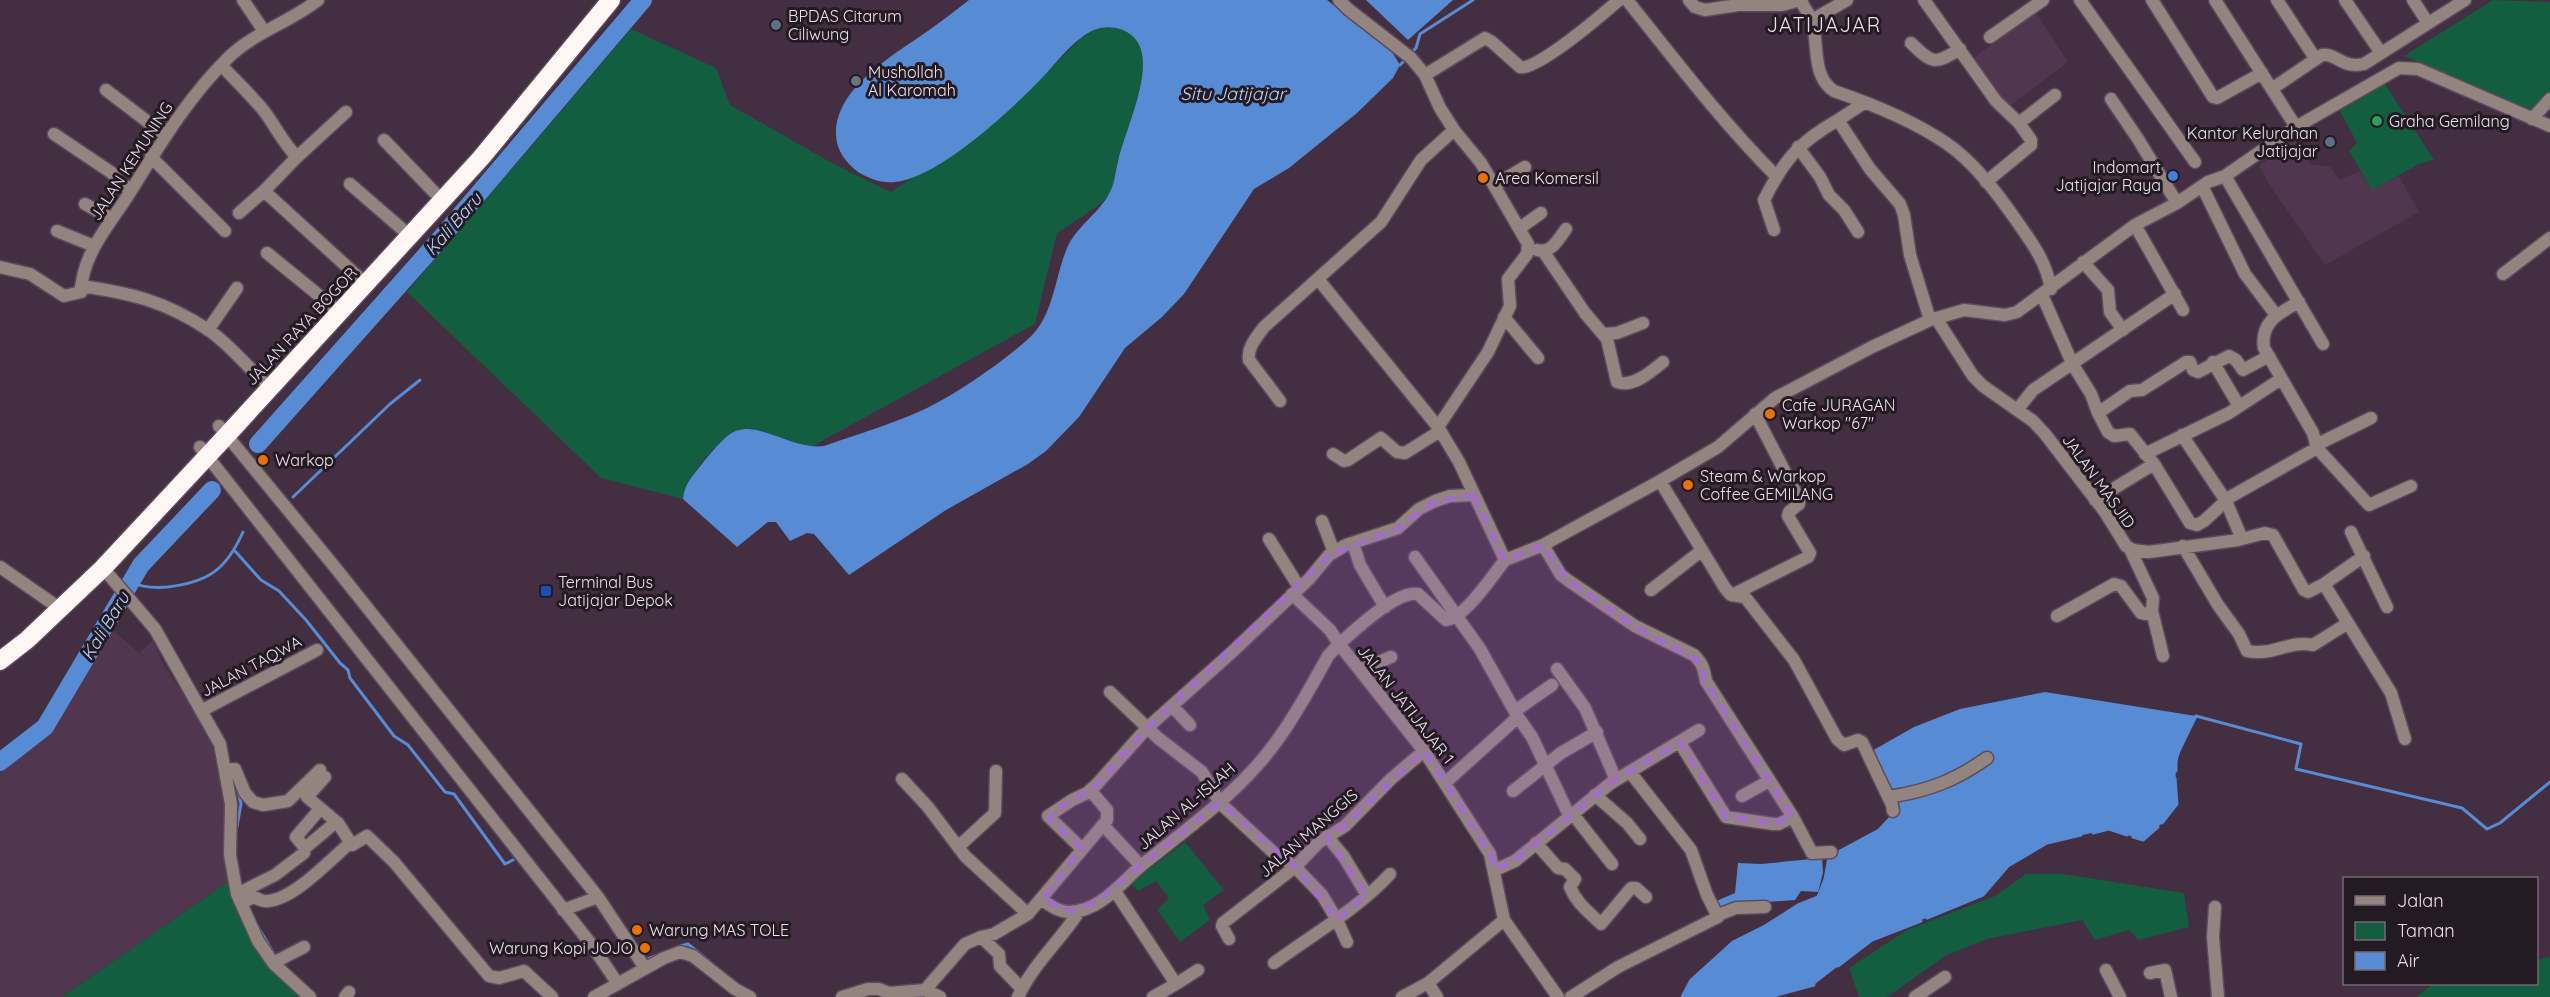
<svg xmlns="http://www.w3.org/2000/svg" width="2550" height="997" viewBox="0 0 2550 997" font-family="Quicksand,sans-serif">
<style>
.built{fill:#50364f}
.green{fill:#135d40}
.water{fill:#578bd3}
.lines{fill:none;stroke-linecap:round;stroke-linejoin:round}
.stream{stroke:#578bd3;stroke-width:3}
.river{stroke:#578bd3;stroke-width:18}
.minor-casing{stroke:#5e4a5d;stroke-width:15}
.highway-casing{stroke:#5e4a5d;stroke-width:21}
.minor{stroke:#938480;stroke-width:12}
.highway{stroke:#fef7f5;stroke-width:18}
.marked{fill:#a36bce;fill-opacity:0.2;stroke:#a36bce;stroke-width:4.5;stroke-dasharray:12 8;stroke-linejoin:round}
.service-dot{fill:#5c6f8a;stroke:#241a23;stroke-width:2}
.worship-dot{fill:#6b7280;stroke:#241a23;stroke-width:2}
.leisure-dot{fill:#2e9e5b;stroke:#241a23;stroke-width:2}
.shop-dot{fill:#3f7fe0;stroke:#241a23;stroke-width:2}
.food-dot{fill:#e8710a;stroke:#241a23;stroke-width:2}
.transit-dot{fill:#1a4fb4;stroke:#241a23;stroke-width:2}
.labels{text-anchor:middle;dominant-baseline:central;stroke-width:6;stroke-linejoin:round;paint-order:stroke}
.poi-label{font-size:16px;fill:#ecdfeb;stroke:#241a23;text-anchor:start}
.street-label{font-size:16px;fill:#ecdfeb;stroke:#241a23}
.water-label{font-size:18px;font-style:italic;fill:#bbd6fc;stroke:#241a23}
.quarter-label{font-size:20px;letter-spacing:1.5px;fill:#ecdfeb;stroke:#241a23}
</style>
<rect width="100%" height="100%" fill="#432e42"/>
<path class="built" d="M2036,12L2068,62L2007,108L1969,61Z
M2293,134L2310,164L2331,167L2339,180L2360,171L2372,189L2399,176L2419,212L2325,265L2269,184L2259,166L2268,159L2264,154Z
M108,626L139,653L153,640L162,662L209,734L227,797L229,881L62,997H0V770L31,748L52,724L77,687Z"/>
<path class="green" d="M2493,0L2550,2V108L2542,116L2404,56Z
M1111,27C1120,29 1129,31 1135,39C1157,64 1126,131 1118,159C1114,171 1116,183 1109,195C1102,205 1069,225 1057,233L1035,324L811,447L754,430C748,429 742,428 735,431C718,440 684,480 683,499L601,478L407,292L631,29L716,68L730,105L832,163L891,192L998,120L1080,39L1096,29Z
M2383,81L2434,160L2421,163L2372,190L2349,151L2357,143L2337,106Z
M1185,842L1224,890L1203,905L1210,920L1180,942L1157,910L1169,898L1156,881L1138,891L1131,883Z
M2026,874H2063L2184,893L2189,927L2139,940L2129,930L2095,940L2082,920L1987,939L1945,956L1887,997H1859L1849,968L1907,930L1995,896Z
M229,881L236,904L305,997H62Z
M2550,957V997H2416L2433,984H2536L2537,960Z"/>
<path class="water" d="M969,0H1327L1392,52L1400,65L1393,78L1357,113L1289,168L1254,189L1184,294L1162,317L1125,348L1079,417L1046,451L1028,464L946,510L849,575L814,534L807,533L790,541L776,522H768L737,547L683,499C684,483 696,472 705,460C713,451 727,432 739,430C762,424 795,450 824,446C855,435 886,426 916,413C948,400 1000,364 1026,341C1054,318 1054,279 1067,248C1076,227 1098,214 1109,194C1115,183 1115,173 1118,161C1124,132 1157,67 1136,40C1127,28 1108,24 1094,30C1072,40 1056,64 1040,80C1011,110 929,188 885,182C876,181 866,177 858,172C846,163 836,150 836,134C835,86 899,52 932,28C945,19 957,9 969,0Z
M1366,0H1453L1408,40Z
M2045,692L2196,716C2179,752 2172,763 2177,804L2160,825L2143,840L2109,829L2047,843L2008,866L1983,895L1872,940L1815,984L1770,997H1682L1691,980L1733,942L1765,926L1798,905L1818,897L1825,879L1828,857L1879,830L1897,811L1870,752L1914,727L1960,709Z
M1822,858L1823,873L1818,892L1801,891L1795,900L1741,904L1719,912L1714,902L1735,893L1738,863L1761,864Z"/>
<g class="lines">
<path class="stream" d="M1411,53L1416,48L1420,34L1473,0
M1400,65L1407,58
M293,497L390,404L420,380
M235,551L261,580L279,591L306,620L340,663L348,670L350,678L394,736L408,745L445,792L454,794L505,864L513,860
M131,582C141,587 156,588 168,587C208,582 226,570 243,532
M2176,771V757L2196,716L2301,744L2296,769L2462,808L2487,829L2500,823L2550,782
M2162,823L2177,804L2175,778
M236,832L241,804L238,791
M2093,833L2109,829L2127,835
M2133,837L2143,840L2158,827
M1840,851L1879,830L1894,814
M1927,918L1983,895L2008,866L2047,843L2081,835
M258,927L273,952
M677,947L688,944L709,961
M648,959L660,954
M1838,966L1872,940L1921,921
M1682,997L1691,980L1733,942L1765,926L1798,905L1818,897L1825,879L1829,857
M1770,997L1814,985"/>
<path class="river" d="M258,444L434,246L643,0
M0,762L45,727L141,565L212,490"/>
<defs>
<path id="minor" d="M243,0L264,31
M1339,0L1348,9L1411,58L1425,75L1440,108L1454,130L1481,163L1528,244L1527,254L1508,279L1510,306L1488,352L1438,427L1459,462L1505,560
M1627,0C1675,60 1722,122 1776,176
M1689,0L1695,7L1705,10L1738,5H1782L1800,0
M1801,0C1803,7 1809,13 1812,21C1819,43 1811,76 1834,91C1872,104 1912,120 1946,143C1974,162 1997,193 2016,220C2032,243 2046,261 2051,289
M1924,0L1996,101L2019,123L2031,140V145L1986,182
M2080,0L2195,162
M2152,0L2213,97L2217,98L2262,73
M2215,0L2296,127
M2277,0L2315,58
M2345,0L2381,53
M2413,0L2428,23
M1812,20L1847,0
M1990,37L2043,0
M1911,43C1933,64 1934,65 1960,49
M222,66C236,81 251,95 264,111C276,127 283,143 297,157L346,112
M1425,75L1485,38L1492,42L1520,67C1536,72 1604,13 1619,0
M2273,88L2322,55C2337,53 2342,69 2364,64L2465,0
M106,90L165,135
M2111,99L2138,139L2177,203
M1864,103L1838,120L1870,169L1900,204L1904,215L1910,255L1930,320
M2532,119L2550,99
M2019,123L2055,95
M54,134L112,173L119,182L131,190
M384,140L435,193
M1798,147L1820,177L1829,195L1844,210L1858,232
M151,157L225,231
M297,157L264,191L366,284
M2225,176L2323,344
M350,184L402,229
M1495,185L1525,167
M2202,186L2245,274L2276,315
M85,204L112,219
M239,213L264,191
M2135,225L2183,310
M1520,228L1541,213
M1774,230L1764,200C1784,160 1799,142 1838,120
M57,231L94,246
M1537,250C1551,254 1558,240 1566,229
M1543,251L1585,313L1607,339L1617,382C1632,388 1651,372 1663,362
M267,253L332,306
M2083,262L2108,290L2110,312L2123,330
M0,267L30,274L64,296L81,292C82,254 110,224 129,194C159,146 188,97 229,57C255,32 290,22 318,0
M2503,274L2550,238
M1318,279L1438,427
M81,286C131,293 164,301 207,329C227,342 244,363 262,380
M2042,295L2073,365L2091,394L2098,413L2108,432L2114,436L2130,434L2154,464L2190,523L2197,525L2204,521L2230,497L2317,448
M2299,302C2279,313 2260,322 2264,348L2313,433L2317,448L2369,505L2411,486
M1504,317L1538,358
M1936,318L1973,376L1983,386L2033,421L2045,434L2105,512L2126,546L2133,550L2149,552L2238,540L2265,533L2273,535L2304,590L2308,592L2324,584L2391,693L2405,739
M208,330L237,288
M1604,334L1617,333L1643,323
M2213,362L2239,406
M1280,401L1249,360C1247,347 1257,337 1264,327L1381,222L1421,160L1454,130
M2017,410L2033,390L2175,294
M2098,413L2130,391L2142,390L2186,362H2190L2193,370L2198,372L2229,356L2236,360L2243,370L2269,356
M219,426L334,566L598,897L645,968
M2182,435L2226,501L2242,539
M2316,445L2371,418
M200,447L591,944L618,984
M1333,454L1344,461L1348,460L1381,438L1397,452L1405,453L1440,431
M2145,454L2229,413L2281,379
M1660,481L1725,588L1731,595L1745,597L1794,660L1837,739L1844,745L1858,740L1862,742L1892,805L1893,811
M2095,500L2154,464
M1322,521L1334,552
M2351,532L2387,607
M1269,539L1299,587
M1353,543L1360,565L1385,607
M1543,545L1561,575L1569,581L1635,626L1694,655C1703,664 1704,669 1706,681L1793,817L1812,853L1831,852
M2183,546L2218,605L2239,634L2247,651C2275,656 2288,640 2313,645L2348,623
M1415,557L1480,649L1518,717L1532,737L1569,815
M1505,560L1543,545L1660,481L1718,447L1775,398L1872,347L1930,320L1964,310L2005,315L2017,312L2135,225L2177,203L2208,182L2225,176L2296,127L2399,68L2418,69L2550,126
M1505,560C1493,575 1465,618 1446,620L1418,594C1397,590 1355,630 1339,644L1424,751L1490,854L1504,920L1558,997
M0,567L52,603
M103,568L155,629L220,744L231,804L230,855L237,894L258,941L274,964L310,997
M2324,584L2364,556
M1651,590L1701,551
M1732,595L1808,557L1810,553L1788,516L1789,512L1799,504V499L1755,414
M2152,611L2163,656
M2057,616L2114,584L2121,586L2141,613L2146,614L2152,611L2153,598L2130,549
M1557,669L1585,708L1616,780
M1360,670L1391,657
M1110,692L1158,738L1202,772L1220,803L1274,853L1295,867L1322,895L1337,920L1347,942
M1172,706L1190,725
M201,711L317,650
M1515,711L1552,685
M1680,743L1726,817L1773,824H1779L1793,817
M225,770L235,769L245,793L253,802L263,805L288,801L320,770
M325,777L307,797L338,823L352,845L367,836L394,862L489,976L499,978L524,971L552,997
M902,779L928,807L965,856L1028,914
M1446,782L1518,717
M1513,791L1561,753L1597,732
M1595,795L1627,823L1640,839
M1742,796L1769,781
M1888,797C1928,791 1954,781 1987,758
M1572,813L1612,864
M1103,825L1141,866
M1327,836L1344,857L1367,895
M1536,843L1558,868L1565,869L1575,879L1570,887C1577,904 1589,912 1601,924L1631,888H1636L1646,897
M958,847L995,813L996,771
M305,848L336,822
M1081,848L1048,816L1072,800L1087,793L1097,784L1147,728L1232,652L1309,579L1329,555L1346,545L1398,528L1419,509L1435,501L1450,496L1474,495
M1495,870L1515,861L1611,783L1699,730
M1115,891L1176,984L1153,997
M237,894L275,875L304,853L305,848L296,837L320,809
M1042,900C1051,906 1060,913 1071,912C1100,911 1122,882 1142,865C1189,827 1240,792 1276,742C1296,715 1312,685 1328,656L1339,644L1330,630L1292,594
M241,903L254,897C258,899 263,902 268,901C294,899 330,860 350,843
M2215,907L2213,937L2218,997
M563,910L598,897
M1718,915L1736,908L1765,907
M981,937L994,934L1028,914L1107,820V810L1090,790
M1229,939L1222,926L1223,923L1295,867L1318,843L1345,826L1391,779L1424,751
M273,963L304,947
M1274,963C1313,934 1357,910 1390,874
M2106,970L2120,997
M2150,973L2165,970L2171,997
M1428,983L1437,997
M1176,984L1198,970
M925,990L965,944L981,937L999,954L1000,966L1022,989
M345,997L349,992
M594,997L664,958L680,952L693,956L735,989L750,997
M842,997L868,989H879L889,993L925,990L940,997
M1018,997C1033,964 1061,940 1080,910
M1402,997L1428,983L1504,920
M1571,997L1618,967L1718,917L1707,895L1691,850L1630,772
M1915,997L1945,977"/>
<path id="highway" d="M0,661L27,640L103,568L227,435L481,158L611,0"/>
</defs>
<use href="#minor" class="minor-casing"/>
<use href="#highway" class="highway-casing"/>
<use href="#minor" class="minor"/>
<use href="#highway" class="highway"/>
</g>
<path class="marked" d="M1474,495L1505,560L1543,545L1569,581L1635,626L1701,662L1705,680L1793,817L1773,824L1726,817L1680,743L1611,783L1515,861L1495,870L1490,854L1424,751L1345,826L1327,836L1367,895L1337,920L1295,867L1220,803L1095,903L1071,912L1042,900L1081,848L1049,819L1052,813L1097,784L1147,728L1329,555L1398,528L1435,501Z"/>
<g class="service-dot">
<circle cx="776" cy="25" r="6"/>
<circle cx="2330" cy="142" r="6"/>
</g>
<circle class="worship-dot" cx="856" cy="81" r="6"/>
<circle class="leisure-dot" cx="2377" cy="121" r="6"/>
<circle class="shop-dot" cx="2173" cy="176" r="6"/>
<g class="food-dot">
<circle cx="1483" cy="178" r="6"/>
<circle cx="1770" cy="414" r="6"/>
<circle cx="263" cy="460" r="6"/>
<circle cx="1688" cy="485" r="6"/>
<circle cx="637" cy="930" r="6"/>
<circle cx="645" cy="948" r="6"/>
</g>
<rect class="transit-dot" x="540" y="585" width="12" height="12" rx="3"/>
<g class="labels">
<g class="poi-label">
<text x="788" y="16">BPDAS Citarum<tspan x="788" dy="18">Ciliwung</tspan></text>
<text x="868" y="72">Mushollah<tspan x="868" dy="18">Al Karomah</tspan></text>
<text x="2389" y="121">Graha Gemilang</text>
<text x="2318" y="133" text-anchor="end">Kantor Kelurahan<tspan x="2318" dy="18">Jatijajar</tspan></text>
<text x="2161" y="167" text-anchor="end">Indomart<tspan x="2161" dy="18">Jatijajar Raya</tspan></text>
<text x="1495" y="178">Area Komersil</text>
<text x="1782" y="405">Cafe JURAGAN<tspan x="1782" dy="18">Warkop "67"</tspan></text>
<text x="275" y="460">Warkop</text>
<text x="1700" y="476">Steam &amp; Warkop<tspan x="1700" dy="18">Coffee GEMILANG</tspan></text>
<text x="558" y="582">Terminal Bus<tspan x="558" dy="18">Jatijajar Depok</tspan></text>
<text x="649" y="930">Warung MAS TOLE</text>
<text x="633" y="948" text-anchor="end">Warung Kopi JOJO</text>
</g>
<g class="street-label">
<text transform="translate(131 161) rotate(-57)">JALAN KEMUNING</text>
<text transform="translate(301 326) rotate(-47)">JALAN RAYA BOGOR</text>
<text transform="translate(2099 481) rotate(54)">JALAN MASJID</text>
<text transform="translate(251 666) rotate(-28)">JALAN TAQWA</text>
<text transform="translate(1406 704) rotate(52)">JALAN JATIJAJAR 1</text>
<text transform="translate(1186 806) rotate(-41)">JALAN AL-ISLAH</text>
<text transform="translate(1308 833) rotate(-41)">JALAN MANGGIS</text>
</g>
<g class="water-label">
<text x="1233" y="93">Situ Jatijajar</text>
<text transform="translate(453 224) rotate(-49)">Kali Baru</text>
<text transform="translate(105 626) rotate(-59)">Kali Baru</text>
</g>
<g class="quarter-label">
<text x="1824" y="24">JATIJAJAR</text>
</g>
</g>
<rect x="2343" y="877" width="195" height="108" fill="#241a23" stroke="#746973" stroke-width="1.5"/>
<rect x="2355" y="896" width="30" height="9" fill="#938480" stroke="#746973" stroke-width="1.5"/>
<text x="2397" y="907" font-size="18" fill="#ecdfeb">Jalan</text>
<rect x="2355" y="922" width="30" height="18" fill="#135d40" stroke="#746973" stroke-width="1.5"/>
<text x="2397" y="937" font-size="18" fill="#ecdfeb">Taman</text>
<rect x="2355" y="952" width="30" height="18" fill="#578bd3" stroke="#746973" stroke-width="1.5"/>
<text x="2397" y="967" font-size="18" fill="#ecdfeb">Air</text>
</svg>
